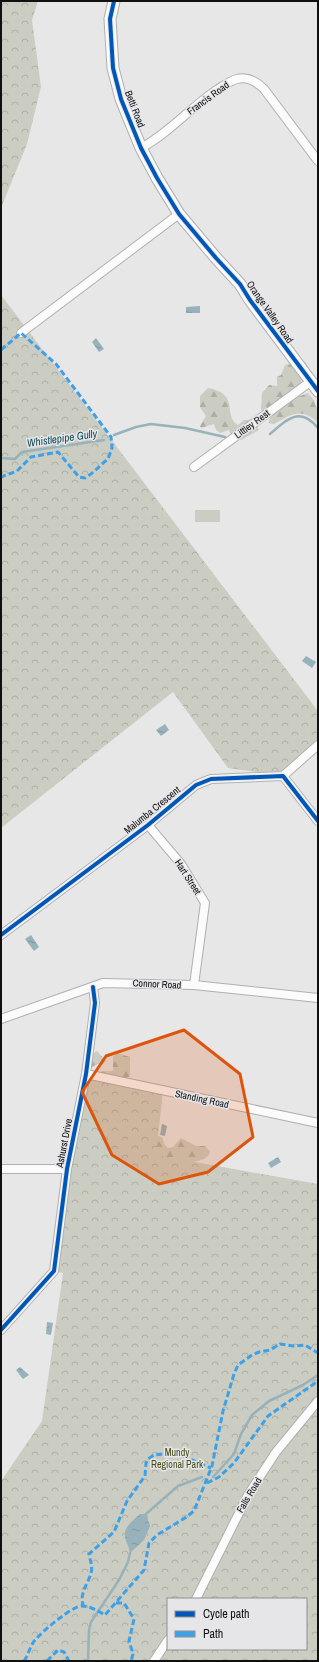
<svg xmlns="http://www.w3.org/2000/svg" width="319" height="1662" viewBox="0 0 319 1662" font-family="'Archivo Narrow',sans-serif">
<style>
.forest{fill:url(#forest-firs)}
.park{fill:url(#park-crowns);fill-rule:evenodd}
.pitch{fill:#cbcdc2}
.water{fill:url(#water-ripples)}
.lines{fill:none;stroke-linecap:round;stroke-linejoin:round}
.stream{stroke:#97b2ba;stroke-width:2.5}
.street-casing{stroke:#b0b0b1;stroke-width:10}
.secondary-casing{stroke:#b0b0b1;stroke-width:13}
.street{stroke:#fbfbfc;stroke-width:8}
.secondary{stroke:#fbfbfc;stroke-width:11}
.quiet{stroke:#3da1ea;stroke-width:3;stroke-dasharray:6 3;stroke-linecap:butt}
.cycleway-casing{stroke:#e6e6e9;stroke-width:6}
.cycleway{stroke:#0057b8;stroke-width:4}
.marked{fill:#dd550c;fill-opacity:0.2;stroke:#dd550c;stroke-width:3;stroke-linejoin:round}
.labels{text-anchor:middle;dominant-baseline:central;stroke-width:3;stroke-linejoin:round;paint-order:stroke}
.street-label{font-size:10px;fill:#101011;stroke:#e6e6e9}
.park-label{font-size:10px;fill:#454c17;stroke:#e6e6e9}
.water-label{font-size:11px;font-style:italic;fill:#114a57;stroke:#e6e6e9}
</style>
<defs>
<pattern id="forest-firs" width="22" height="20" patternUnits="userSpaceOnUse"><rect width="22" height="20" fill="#cbcdc2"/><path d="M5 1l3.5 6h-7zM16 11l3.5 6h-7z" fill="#adafa6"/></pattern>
<pattern id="park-crowns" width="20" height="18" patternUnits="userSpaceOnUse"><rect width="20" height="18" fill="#cbcdc2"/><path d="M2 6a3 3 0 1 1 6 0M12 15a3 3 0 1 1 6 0" fill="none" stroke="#adafa6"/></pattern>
<pattern id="water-ripples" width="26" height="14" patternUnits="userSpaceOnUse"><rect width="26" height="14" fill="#97b2ba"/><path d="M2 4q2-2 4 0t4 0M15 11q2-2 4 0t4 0" fill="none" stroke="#81989f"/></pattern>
</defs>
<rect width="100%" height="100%" fill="#e7e7e8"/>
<path class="forest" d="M302,360C315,367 302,376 300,385L264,411L261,410L262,393L269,385L277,386V377L281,375L285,365Z
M208,388C241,394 222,415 238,425L244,420H253L259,430L241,440L231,436L229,430L220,433L216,430L214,424L201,428L200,426L206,416L200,407V396Z
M308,393L314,400L316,407H318V423C302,407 292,414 274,424L269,423C269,408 297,397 308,393Z
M97,1051L106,1061L102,1065L98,1064L92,1067L90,1066L92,1054Z
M116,1054H120L130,1057V1076L125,1079L99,1073L102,1071H113V1057Z
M159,1136L163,1138L164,1144L168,1148L173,1147L181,1138L196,1146H205L210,1151L209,1155L204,1159L194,1162L184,1180L140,1147L155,1137Z"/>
<path class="park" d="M1,1H38L32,20L41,87L27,144L1,208Z
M1,295L318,711V745L283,776L228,768L173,692L1,828Z
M86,1074L163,1091L156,1155L318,1184V1661H1V1481L42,1421L63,1273L54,1271ZM168,1599H306V1649H168Z"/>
<path class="pitch" d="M195,510H220V522H195Z"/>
<path class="water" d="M200,306V313H186V307Z
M96,338L104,349L99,352L92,342Z
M306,656L316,662L312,668L302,661Z
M165,724L169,730L161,736L156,730Z
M31,935L39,947L34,951L25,939Z
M162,1124L167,1126L165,1136L160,1135Z
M278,1157L281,1162L271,1168L268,1163Z
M47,1322L53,1323L51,1335L46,1334Z
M20,1367L29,1375L23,1379L16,1370Z
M140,1514H146L150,1526L144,1540L130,1553C129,1547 128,1546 126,1541C121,1529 132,1521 140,1514Z"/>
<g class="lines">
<path class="stream" d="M270,434C287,419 300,406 318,428
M114,435L136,427L151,424L185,428L225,437
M1,458L15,459L22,452L104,440
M213,1477L234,1454L241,1434L252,1415L269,1401L303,1385L318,1375
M146,1514L178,1486L202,1477
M88,1661L89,1630L91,1622L119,1580L128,1562L130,1553"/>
<defs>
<path id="street" d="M141,148C169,133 189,109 215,91C222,87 229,81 237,79C248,76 257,82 264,89L318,161
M21,333L179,214
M194,467L310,382
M283,776L318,745
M148,825L181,864L205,903L194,985
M1,935L148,825L196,785L211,779L283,776L318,821
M1,1019L103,983L194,985L318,998
M86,1074L318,1123
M1,1169H67
M1,1330L54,1271L67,1169L86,1074L95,1003L93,987
M196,1599L248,1495L276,1452L318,1401
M154,1661L168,1640"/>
<path id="secondary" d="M114,1L110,19L113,68L121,99L141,148L157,178L179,214L216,258L240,284L250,300L318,391"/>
</defs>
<use href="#street" class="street-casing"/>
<use href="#secondary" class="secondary-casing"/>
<use href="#street" class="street"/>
<use href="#secondary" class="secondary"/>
<path class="quiet" d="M1,350L21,333L56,364L111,437L112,448L108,459C100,465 94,473 85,478L79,477L58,452L31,457L17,471L1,477
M207,1483L219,1477L234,1463L268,1416L318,1381
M116,1603H124L134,1619L129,1641L133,1654L131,1661
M84,1607C78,1595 88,1584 91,1573C93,1566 90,1561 89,1554L114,1532L127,1501L145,1476L146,1463L148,1459L154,1455L169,1453L183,1456L211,1468
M24,1661C29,1654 30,1645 36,1639C43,1631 72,1606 82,1606C90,1606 98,1611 105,1615L144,1570L149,1543L157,1535L185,1518L194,1511L212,1466L223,1411L234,1374L238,1365L252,1355L259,1352L270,1350L280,1344L293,1346L305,1345L318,1353
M47,1661L58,1650L64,1652L69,1661"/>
<defs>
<path id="cycleway" d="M114,1L110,19L113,68L121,99L141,148L157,178L179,214L216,258L240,284L250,300L318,391
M1,935L148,825L196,785L211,779L283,776L318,821
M1,1330L54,1271L67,1169L86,1074L95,1003L93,987"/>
</defs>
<use href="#cycleway" class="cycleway-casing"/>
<use href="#cycleway" class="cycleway"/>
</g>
<path class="marked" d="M184,1030L240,1074L253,1137L208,1172L159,1184L112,1155L82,1092L106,1056Z"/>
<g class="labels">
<g class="street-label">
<text transform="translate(208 98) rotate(-36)">Francis Road</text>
<text transform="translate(135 109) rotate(69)">Betti Road</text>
<text transform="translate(270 312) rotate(55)">Orange Valley Road</text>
<text transform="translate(252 424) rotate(-36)">Littley Rest</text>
<text transform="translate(152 810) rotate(-39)">Malumba Crescent</text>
<text transform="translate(188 877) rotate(57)">Hart Street</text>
<text transform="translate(157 984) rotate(3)">Connor Road</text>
<text transform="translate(202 1099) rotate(12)">Standing Road</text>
<text transform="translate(64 1143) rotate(-79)">Ashurst Drive</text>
<text transform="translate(249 1495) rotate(-59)">Falls Road</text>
</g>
<g class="park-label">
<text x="177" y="1452">Mundy<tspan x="177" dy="12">Regional Park</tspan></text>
</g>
<g class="water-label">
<text transform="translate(62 438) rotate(-8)">Whistlepipe Gully</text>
</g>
</g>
<rect width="319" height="1662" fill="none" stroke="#101011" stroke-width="4"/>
<rect x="167" y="1598" width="140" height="52" fill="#e6e6e9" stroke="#909093"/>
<rect x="175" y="1611" width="20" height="6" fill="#0057b8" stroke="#909093"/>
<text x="203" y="1618" font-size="12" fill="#101011">Cycle path</text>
<rect x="175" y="1631" width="20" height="6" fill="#3da1ea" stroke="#909093"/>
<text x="203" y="1638" font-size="12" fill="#101011">Path</text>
</svg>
